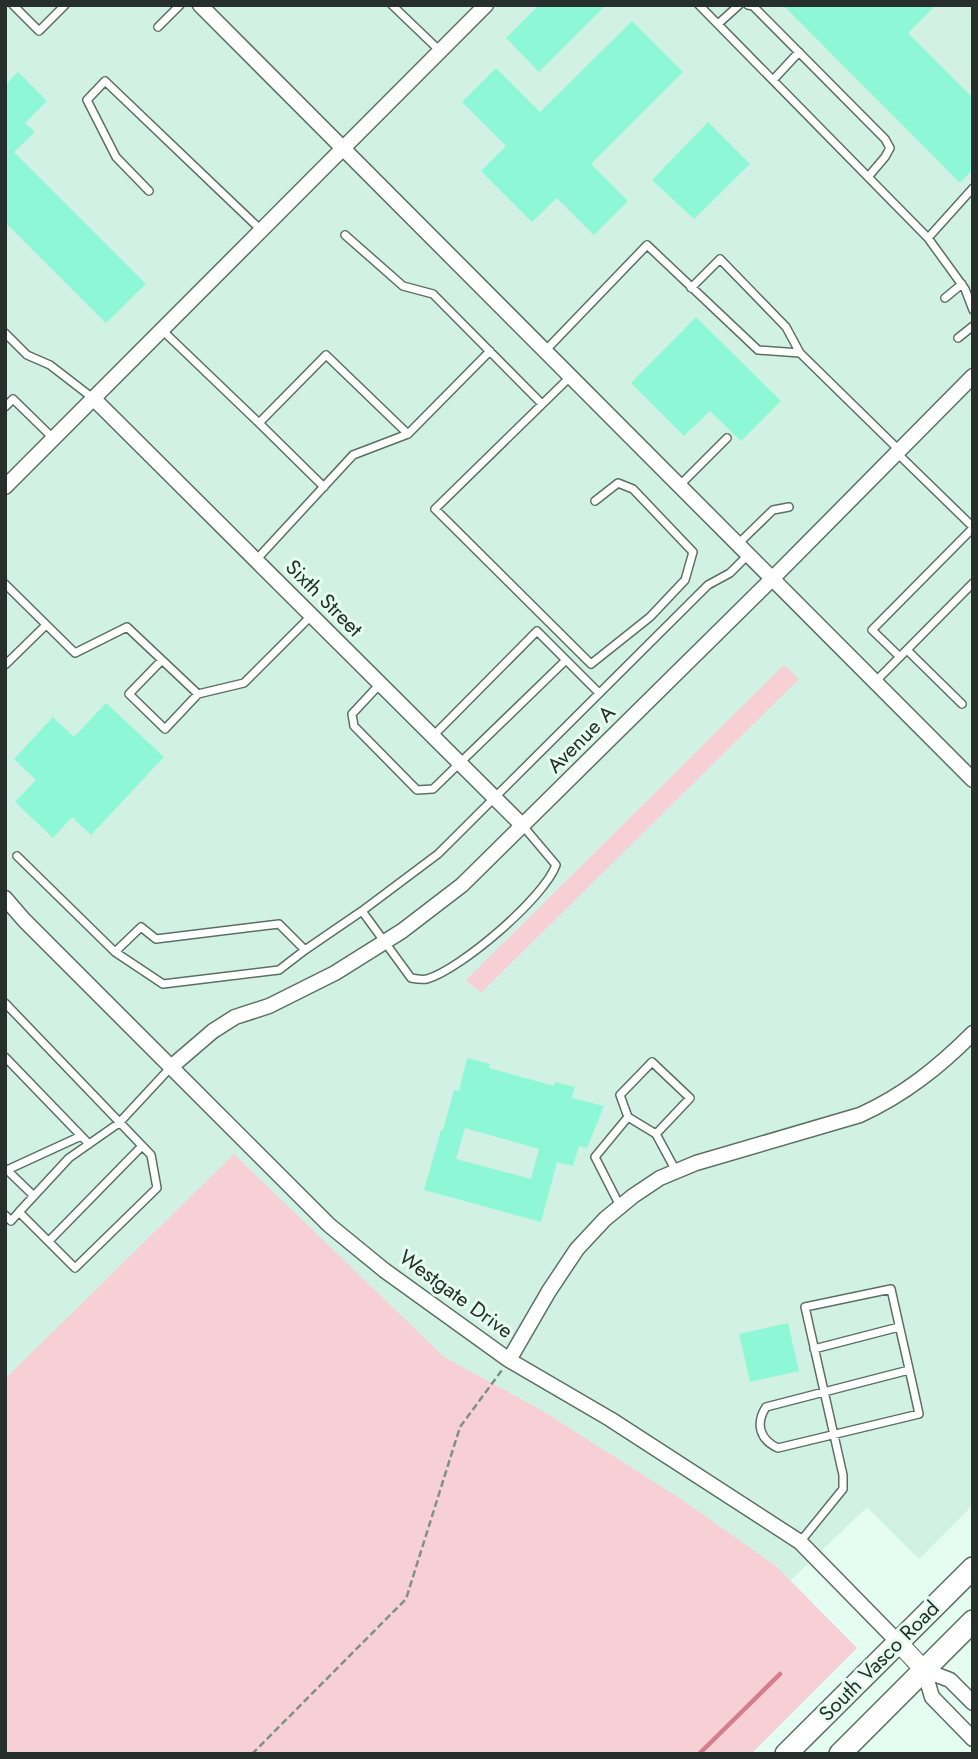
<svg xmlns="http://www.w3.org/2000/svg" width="978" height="1759" viewBox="0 0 978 1759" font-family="Jost,sans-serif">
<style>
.built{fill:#d2f1e5}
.green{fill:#f7d0d5}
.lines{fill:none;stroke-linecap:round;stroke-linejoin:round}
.stream{stroke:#d57d8c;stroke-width:4.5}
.building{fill:#8ef8d6;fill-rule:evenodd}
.service-casing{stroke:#5b6f67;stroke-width:10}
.minor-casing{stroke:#5b6f67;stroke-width:17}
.tertiary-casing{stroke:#5b6f67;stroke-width:20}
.secondary-casing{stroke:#5b6f67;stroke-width:24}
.path{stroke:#808f89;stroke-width:2.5;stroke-dasharray:7 3.5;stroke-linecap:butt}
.service{stroke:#fff;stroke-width:7}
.minor{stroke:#fff;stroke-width:14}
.tertiary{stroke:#fff;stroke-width:18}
.secondary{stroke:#fff;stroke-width:21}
.labels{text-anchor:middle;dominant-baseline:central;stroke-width:6;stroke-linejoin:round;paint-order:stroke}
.street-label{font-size:21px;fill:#272f2c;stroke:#e5fcf3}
</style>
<rect width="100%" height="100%" fill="#e5fcf3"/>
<path class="built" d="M5,5H973V1505L919,1559L867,1507L759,1611L5,1754Z"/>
<path class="green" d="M784,665L799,679L481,993L466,980Z
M234,1154L444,1357L541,1410L681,1499L777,1567L857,1648L751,1754H5V1379Z"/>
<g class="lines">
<path class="stream" d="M699,1754L780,1674"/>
</g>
<path class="building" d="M539,5H606L539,72L506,38Z
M783,5H936L908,33L973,98V169L960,183Z
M632,21L683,72L591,164L628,201L594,235L557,198L532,222L481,171L506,146L462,102L496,68L540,112Z
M18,72L47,101L25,123L35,132L14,152L146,284L106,323L5,222V85Z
M708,122L750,164L694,219L652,180Z
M696,317L781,401L741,441L710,411L684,436L631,383Z
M106,703L164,757L91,835L72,817L53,838L15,802L36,780L14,759L53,717L74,737Z
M467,1058L490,1064L489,1068L554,1086L555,1082L575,1087L572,1098L604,1106L587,1148L579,1146L573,1166L557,1162L541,1222L424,1190L441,1130H443L454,1090L459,1091ZM465,1128L539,1149L531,1179L456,1159Z
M788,1323L799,1371L750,1382L739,1334Z"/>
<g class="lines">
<defs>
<path id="service" d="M13,5L39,31L65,5
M392,5L440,51
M699,5L928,238L965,289L973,310
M748,5L753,6L885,139L890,148L885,157L868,177
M718,24L739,5
M158,27L180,5
M773,80L799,52
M149,191L116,157L87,100L105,81L261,230
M345,235L403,286L433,294L542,404
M928,238L973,188
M691,288L720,259L786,327L800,353L899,450
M945,298L962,284
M162,330L259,423L326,355L408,434L490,351
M5,333L27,355L50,365L94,399
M958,338L973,326
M545,351L647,245L758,350L800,353
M570,377L435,509L591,664L650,617L685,580L693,552L633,489L618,483L595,501
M5,407L13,399L54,439
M259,423L324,487
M897,453L973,527
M680,485L727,438
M738,544L773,510L789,507
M256,560L353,455L408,434
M5,584L75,653L127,627L198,694L244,683L311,616
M907,650L962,704
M900,657L872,630L973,528
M162,660L129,694L165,729L198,694
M5,665L46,625
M875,682L973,583
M380,684L352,714L354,726L417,790L433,789L566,660
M433,736L537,631L599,693
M17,856L115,952
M362,911L438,854L708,585L730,573L748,555
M305,950L279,970L163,984L115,952L141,927L156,939L279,924L305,950L362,911L411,978C416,979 422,980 427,979C461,969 544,898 556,865L523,826
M5,1003L151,1155L157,1188L75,1268L19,1212L69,1158L119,1123L171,1067
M5,1057L89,1144
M656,1134L690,1098L652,1062L620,1095L628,1117L656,1134L676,1171
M34,1196L7,1170L81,1136
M620,1206L595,1157L628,1117
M5,1215L11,1221L19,1212
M49,1241L142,1146
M814,1349L899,1327
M800,1542L843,1489V1475L805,1307L891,1289C900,1330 910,1372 919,1414L778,1448C760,1440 755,1424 766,1407L909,1370"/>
<path id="minor" d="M200,5L973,780
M94,399L523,826
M5,487L486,5
M5,898L24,920L329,1225L384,1270L509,1360L610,1419L800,1542L898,1642
M171,1067L213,1031L235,1017L269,1006L335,973L402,931L462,885L772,579L973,376
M509,1360L549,1291L577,1249L605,1219L633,1196L660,1178L696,1163L860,1115C904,1095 939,1067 973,1033
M924,1670L932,1697L973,1739
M924,1670L950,1680L973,1703"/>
<path id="tertiary" d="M898,1642L924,1670"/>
<path id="secondary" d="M786,1754L973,1568
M840,1754L973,1621"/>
</defs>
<use href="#service" class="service-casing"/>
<use href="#minor" class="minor-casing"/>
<use href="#tertiary" class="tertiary-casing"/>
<use href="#secondary" class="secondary-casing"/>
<path class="path" d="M252,1754L406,1599L460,1427L502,1370"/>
<use href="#service" class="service"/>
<use href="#minor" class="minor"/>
<use href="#tertiary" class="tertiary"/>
<use href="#secondary" class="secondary"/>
</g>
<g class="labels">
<g class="street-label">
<text transform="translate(324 598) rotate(45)">Sixth Street</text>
<text transform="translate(581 739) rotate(-45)">Avenue A</text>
<text transform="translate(456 1294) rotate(36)">Westgate Drive</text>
<text transform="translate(879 1661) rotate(-45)">South Vasco Road</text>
</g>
</g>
<rect width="978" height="1759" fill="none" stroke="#272f2c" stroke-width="14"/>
</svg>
